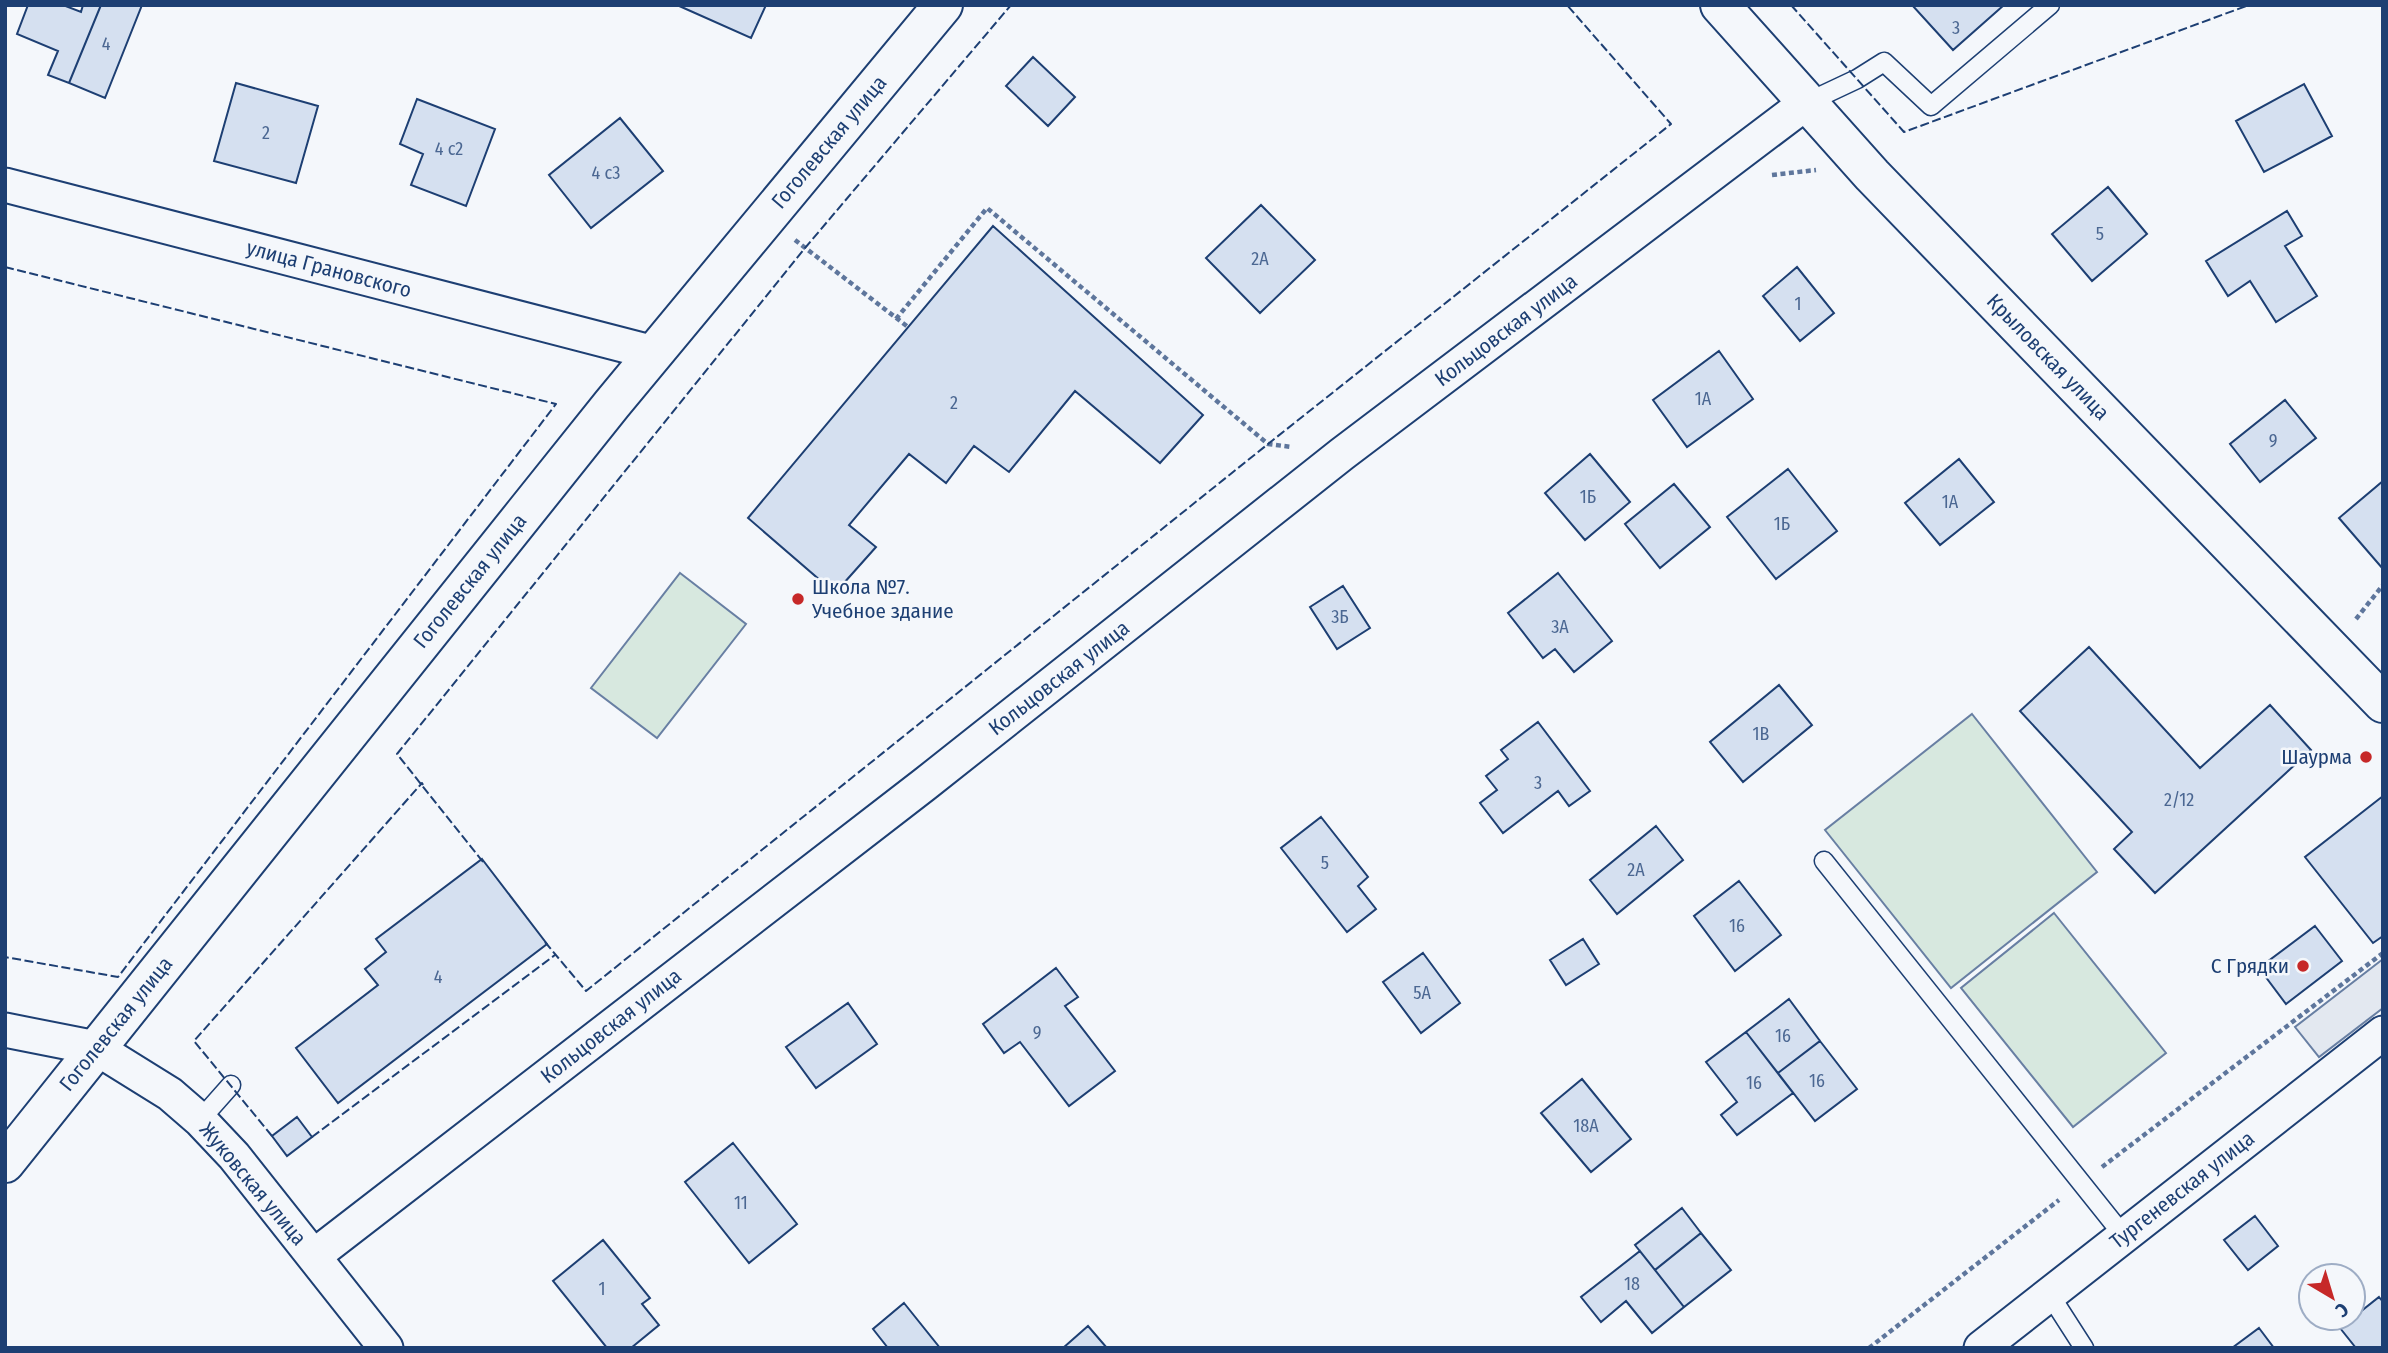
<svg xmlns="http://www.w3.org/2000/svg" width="2388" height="1353" viewBox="0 0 2388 1353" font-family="'Fira Sans Condensed',sans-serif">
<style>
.green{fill:#d7e8df;stroke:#687fa3;stroke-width:2}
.parking{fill:#e3e8f0;stroke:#687fa3;stroke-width:2}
.building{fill:#d5e0f0;stroke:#1d3f73;stroke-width:2}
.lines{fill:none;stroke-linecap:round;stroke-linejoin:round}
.lane-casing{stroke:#1d3f73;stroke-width:21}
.street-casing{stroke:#1d3f73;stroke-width:37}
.secondary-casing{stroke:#1d3f73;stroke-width:42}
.path{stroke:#5e769c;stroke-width:4.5;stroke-dasharray:5 3.5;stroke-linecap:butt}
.lane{stroke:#f4f7fb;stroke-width:18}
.street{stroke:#f4f7fb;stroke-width:33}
.secondary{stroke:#f4f7fb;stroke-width:38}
.fence{stroke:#1d3f73;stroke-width:2;stroke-dasharray:9 3.5;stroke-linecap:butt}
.poi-dot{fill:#c62828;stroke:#f4f7fb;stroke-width:2.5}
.labels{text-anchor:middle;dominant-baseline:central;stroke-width:5;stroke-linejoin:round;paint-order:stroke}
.number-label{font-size:18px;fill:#4b6792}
.street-label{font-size:21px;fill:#1d3f73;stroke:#f4f7fb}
.poi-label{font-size:21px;fill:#1d3f73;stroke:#f4f7fb;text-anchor:end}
</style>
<rect width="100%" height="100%" fill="#f4f7fb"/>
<path class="green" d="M680,573L746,624L657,738L591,688Z
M1972,714L2097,872L1951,988L1825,830Z
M2054,913L2166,1053L2073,1127L1961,988Z"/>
<path class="parking" d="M2383,959V1008L2319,1057L2295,1027Z"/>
<path class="building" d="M28,5H63L81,12L83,5H101L69,83L48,75L58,51L17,34Z
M101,5H142L105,98L69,83Z
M677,5H766L751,38Z
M1912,5H2004L1953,50Z
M1033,57L1075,97L1048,126L1006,86Z
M236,83L318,106L296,183L214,161Z
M2304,84L2332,136L2264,172L2236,121Z
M417,99L495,129L466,206L411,185L423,154L400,144Z
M620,118L663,171L591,228L549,175Z
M2108,187L2147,234L2092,281L2052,234Z
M1261,205L1315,260L1260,313L1206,258Z
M2287,211L2302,236L2285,246L2317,296L2276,322L2250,281L2228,296L2206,261Z
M993,226L1203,415L1160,463L1075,391L1009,472L974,446L946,483L909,454L849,525L876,547L835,593L748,518Z
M1797,267L1834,313L1800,341L1763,296Z
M1719,351L1753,399L1687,447L1653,400Z
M2285,400L2316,438L2260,482L2230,444Z
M1590,454L1630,502L1585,540L1545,493Z
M1959,459L1994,502L1940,545L1905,503Z
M1788,469L1837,531L1776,579L1727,517Z
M2383,481V569L2339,518Z
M1674,484L1710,527L1660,568L1625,524Z
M1558,573L1612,641L1574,672L1555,649L1543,658L1508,613Z
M1343,586L1370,628L1337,649L1310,607Z
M2089,647L2200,768L2270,705L2311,750L2155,893L2114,849L2132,832L2020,711Z
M1779,685L1812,725L1743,782L1710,742Z
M1538,722L1590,791L1569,806L1558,791L1503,833L1480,803L1497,790L1486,776L1508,759L1501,750Z
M2383,796V936L2373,943L2305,857Z
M1321,817L1368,877L1358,886L1376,909L1347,932L1281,848Z
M1656,826L1683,860L1617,914L1590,880Z
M482,859L547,944L338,1103L296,1048L378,985L365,969L386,952L376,939Z
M1739,881L1781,935L1735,971L1694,916Z
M2315,926L2342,961L2286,1004L2259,968Z
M1583,939L1599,964L1566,985L1550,960Z
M1423,953L1460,1003L1421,1033L1383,982Z
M1056,968L1078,997L1065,1006L1115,1071L1069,1106L1020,1042L1004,1053L983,1024Z
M1789,999L1820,1041L1778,1073L1746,1032Z
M848,1003L877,1044L816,1088L786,1047Z
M1746,1032L1793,1093L1737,1135L1721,1115L1737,1102L1706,1062Z
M1820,1041L1857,1089L1815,1121L1778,1073Z
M1582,1079L1631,1139L1591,1172L1541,1113Z
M297,1117L312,1137L287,1156L272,1136Z
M733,1143L797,1224L749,1263L685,1182Z
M1682,1208L1701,1233L1655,1270L1635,1245Z
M2255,1216L2278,1246L2248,1270L2224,1240Z
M1701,1233L1731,1270L1684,1307L1655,1270Z
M603,1240L650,1298L642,1304L659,1325L631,1348H607L553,1281Z
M1640,1251L1684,1307L1652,1333L1626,1301L1601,1322L1581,1297Z
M2379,1297L2383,1302V1348H2356L2340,1328Z
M904,1303L940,1348H888L873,1329Z
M1088,1326L1107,1348H1063Z
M2259,1328L2274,1348H2232Z"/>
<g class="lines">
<defs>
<path id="lane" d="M1806,103L1857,79L1884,62L1931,106L2050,5
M1824,861L2123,1235
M200,1120L231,1085
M2050,1295L2084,1348"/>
<path id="street" d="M5,185L654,353
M5,1030L96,1048L170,1094L200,1120L234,1156L386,1348
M314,1256L925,784L1342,454L1806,103
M1981,1348L2383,1033"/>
<path id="secondary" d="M1720,5L1872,175L2383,703
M5,1163L612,404L943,5"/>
</defs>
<use href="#lane" class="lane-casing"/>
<use href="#street" class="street-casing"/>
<use href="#secondary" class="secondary-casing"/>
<path class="path" d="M1772,175L1816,170
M795,240L908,327
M896,319L987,208L1268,444L1292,447
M2356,619L2383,585
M2102,1167L2383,953
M1869,1348L2059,1200"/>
<use href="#lane" class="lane"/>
<use href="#street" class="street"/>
<use href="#secondary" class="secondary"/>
<path class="fence" d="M1791,5L1904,132L2249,5
M5,267L556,404L118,977L5,957
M483,862L397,754L805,248L1011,5
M545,942L586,991L1268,444L1671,124L1567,5
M272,1136L194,1041L422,783L423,785
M312,1137L555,955"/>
</g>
<g class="poi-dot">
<circle cx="798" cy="599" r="7"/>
<circle cx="2366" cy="757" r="7"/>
<circle cx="2303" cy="966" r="7"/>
</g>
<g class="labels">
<g class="number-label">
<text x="1956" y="28">3</text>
<text x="106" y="44">4</text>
<text x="266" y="133">2</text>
<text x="449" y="149">4 с2</text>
<text x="606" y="173">4 с3</text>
<text x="2100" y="234">5</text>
<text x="1260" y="259">2А</text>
<text x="1798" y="304">1</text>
<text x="1703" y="399">1А</text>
<text x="954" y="403">2</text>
<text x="2273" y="441">9</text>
<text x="1588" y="497">1Б</text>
<text x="1950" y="502">1А</text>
<text x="1782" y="524">1Б</text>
<text x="1340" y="617">3Б</text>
<text x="1560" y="627">3А</text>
<text x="1761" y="734">1В</text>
<text x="1538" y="783">3</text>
<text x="2179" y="800">2/12</text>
<text x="1325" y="863">5</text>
<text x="1636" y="870">2А</text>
<text x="1737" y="926">16</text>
<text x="438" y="977">4</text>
<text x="1422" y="993">5А</text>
<text x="1037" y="1033">9</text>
<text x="1783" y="1036">16</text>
<text x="1817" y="1081">16</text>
<text x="1754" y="1083">16</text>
<text x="1586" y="1126">18А</text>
<text x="741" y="1203">11</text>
<text x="1632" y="1284">18</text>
<text x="602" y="1289">1</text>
</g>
<g class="street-label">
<text transform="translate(829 142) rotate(-50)">Гоголевская улица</text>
<text transform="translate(329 269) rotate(15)">улица Грановского</text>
<text transform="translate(1506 330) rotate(-37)">Кольцовская улица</text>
<text transform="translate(2048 357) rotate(46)">Крыловская улица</text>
<text transform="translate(470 581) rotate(-51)">Гоголевская улица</text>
<text transform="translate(1059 678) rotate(-38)">Кольцовская улица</text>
<text transform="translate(116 1024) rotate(-51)">Гоголевская улица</text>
<text transform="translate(611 1026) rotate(-38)">Кольцовская улица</text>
<text transform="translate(253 1184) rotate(50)">Жуковская улица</text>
<text transform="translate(2182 1190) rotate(-38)">Тургеневская улица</text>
</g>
<g class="poi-label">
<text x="812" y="587" text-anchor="start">Школа №7.<tspan x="812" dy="24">Учебное здание</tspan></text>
<text x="2352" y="757">Шаурма</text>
<text x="2289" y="966">С Грядки</text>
</g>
</g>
<rect width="2388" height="1353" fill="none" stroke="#1d3f73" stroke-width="14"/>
<g transform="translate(2332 1297) rotate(142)"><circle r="33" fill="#f4f7fb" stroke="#9eadc5" stroke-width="2"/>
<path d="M0-5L12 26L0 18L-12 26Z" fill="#c62828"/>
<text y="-10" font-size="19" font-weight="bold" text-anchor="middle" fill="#1d3f73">С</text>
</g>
</svg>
